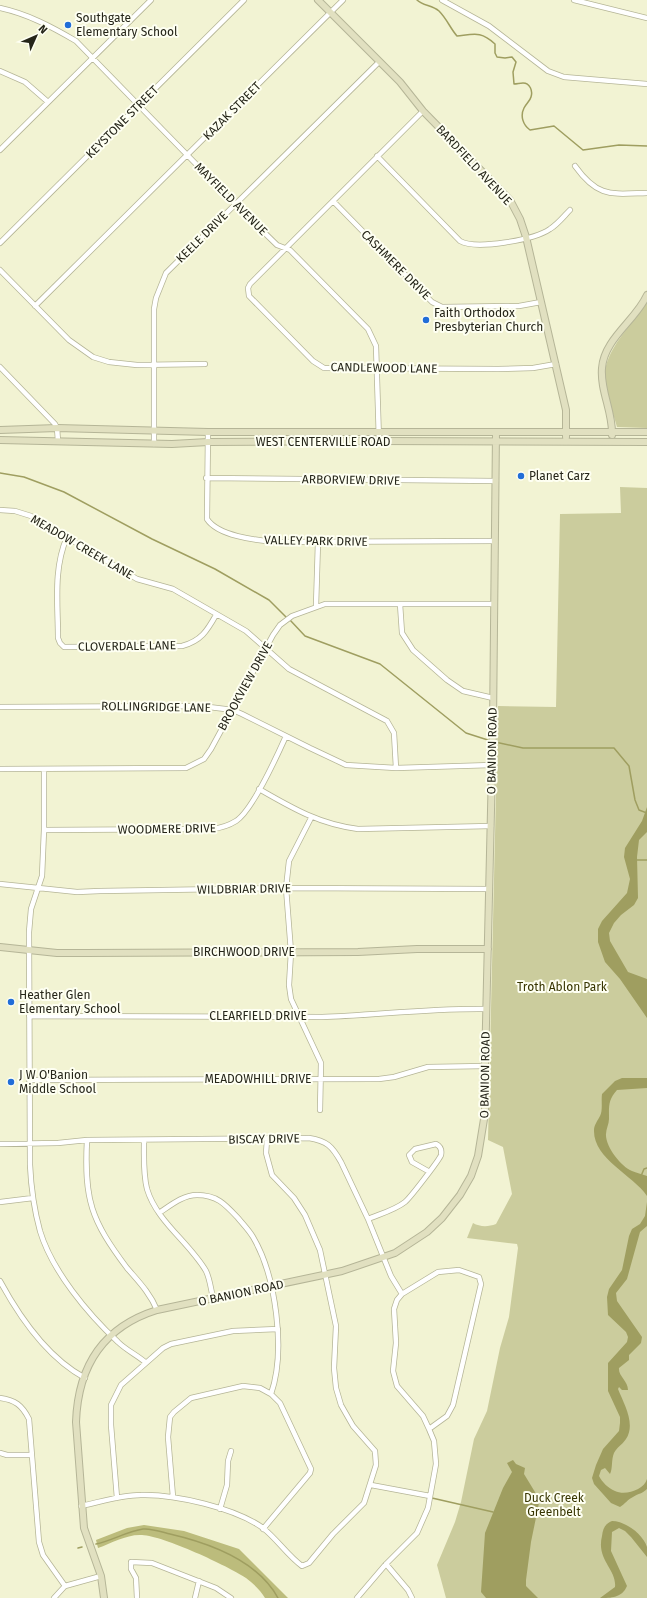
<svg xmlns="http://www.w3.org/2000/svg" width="647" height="1598" viewBox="0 0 647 1598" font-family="'Fira Sans',sans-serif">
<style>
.green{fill:#cbcc9d}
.forest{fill:#bcbc7c}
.water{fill:#9f9e60}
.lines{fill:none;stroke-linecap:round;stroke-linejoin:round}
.stream{stroke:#9f9e60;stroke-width:1.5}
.street-casing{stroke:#b5b597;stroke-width:6}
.secondary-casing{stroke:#b5b597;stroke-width:8}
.street{stroke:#fff;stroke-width:4.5}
.secondary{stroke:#e1e0c0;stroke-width:6}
.poi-dot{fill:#216dd8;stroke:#fefff2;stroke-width:1.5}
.labels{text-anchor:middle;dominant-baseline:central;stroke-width:4;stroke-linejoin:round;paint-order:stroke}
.poi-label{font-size:12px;fill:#252519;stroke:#fefff2;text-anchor:start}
.street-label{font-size:12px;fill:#252519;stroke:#fefff2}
.park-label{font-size:12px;fill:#373501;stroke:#fefff2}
</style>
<rect width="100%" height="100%" fill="#f2f3d3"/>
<path class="green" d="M647,302V428L617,427C613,413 608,399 605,385C600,353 631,327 647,302Z
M620,487L647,488V1598H446L437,1565L455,1522L461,1502L474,1439L487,1411L500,1348L509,1317L518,1248L517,1244L467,1238L473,1223C480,1227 488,1227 496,1224L512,1194L503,1147L488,1140L498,706L556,707L560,514L621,513Z"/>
<path class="forest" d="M144,1525L184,1531L239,1549L288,1598H265C261,1591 253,1583 246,1578C228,1566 164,1536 142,1535C127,1534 112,1543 98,1548L96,1540L127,1528Z"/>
<path class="water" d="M647,807V832L639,840L637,857L638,898L634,905L621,915L614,923L609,933L610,941L628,972L647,979V1018L620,979L605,962L598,942V929L602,921L627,893L630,879L624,857L625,848L642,821Z
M622,1078H647V1088L617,1090C608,1100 609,1106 609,1119C609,1124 606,1129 606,1134C605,1146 621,1167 632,1171C636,1173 642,1174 647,1176V1196C633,1175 593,1159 594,1130C594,1125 598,1120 600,1116C603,1110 601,1101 602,1094L615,1081Z
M647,1202V1226L640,1232L627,1279L616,1293L617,1301L642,1337L641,1343L629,1355V1360L619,1368C618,1376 628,1381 628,1390H622L619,1387L618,1389C624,1404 636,1424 626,1439C622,1445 617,1447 614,1453C611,1460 613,1468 610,1474L605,1468L601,1470L599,1476C602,1482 608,1488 615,1491C625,1496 644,1490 647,1479V1489C642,1494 639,1493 633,1497C628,1499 625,1504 620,1507L611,1503L594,1484L592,1478L596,1465L603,1449L619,1431L620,1423V1417L608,1391V1363L627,1342L628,1337L626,1332L608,1315L607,1297L609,1289L622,1270L629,1236L632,1229L640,1224L645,1216Z
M513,1460L516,1464L525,1468L524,1474L535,1492L539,1503L531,1542L526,1580V1586L538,1598H486L481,1592L485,1533L503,1488L512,1472L507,1463Z
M612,1521C625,1521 643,1534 647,1547C647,1549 647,1554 647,1557L631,1537L625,1531L619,1528L612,1532L611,1551L627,1586C622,1598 611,1598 600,1598L615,1587C617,1569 596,1560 602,1536C603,1528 605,1524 612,1521Z"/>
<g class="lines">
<path class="stream" d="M417,0C423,6 432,5 439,11C447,19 450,28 457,36C475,34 481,31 495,44V53L497,57L505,58L512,57L516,62L513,72L514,84C517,84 520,83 523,83C530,83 533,91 531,97C530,101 526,104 524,108C520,116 523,125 530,130L554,126L583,150L619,145L647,146
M0,473L24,477L64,492L152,539L215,569L269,600L287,618
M290,620L305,636L380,664L466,733L491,741
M495,742L523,748H614L629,766L635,800L639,810L647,813
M635,860H647
M641,1176L644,1169L647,1168
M432,1498L493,1512
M96,1544C111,1541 128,1531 143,1529C151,1528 162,1532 170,1534C209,1543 258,1561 278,1598
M78,1548L82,1547"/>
<defs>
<path id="street" d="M442,0L489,26L548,71L564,77L647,84
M574,0L647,18
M0,8C28,14 52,27 76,41L235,204L277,245L290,250L368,329L376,346L379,441
M0,71L25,82L48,102
M423,111L250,284L248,288L249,296L313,361L324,368L498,369L533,368L556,364
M0,150L151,0
M377,156L460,241C476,250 534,240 550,229C558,224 564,216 570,210
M575,166C598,198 611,194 647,193
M333,201L432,302L442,307L519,306L541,302
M0,243L244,0
M0,270L69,340L93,357L109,362L137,365L205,364
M35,306L343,0
M0,367L55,424L57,428L58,441
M208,432L207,519C218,536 255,540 275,542L495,541
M154,444V309L156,298L166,273L379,62
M206,478L496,481
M0,510L15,511L31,516L137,579L173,589L246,631L289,669L387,721L394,733L396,768
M67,537C53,569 58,604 58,638L60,643L64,647L182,646C201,641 207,631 216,615
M400,604L402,633L413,650L447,680L463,691L493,698
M316,606L318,542
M0,707L201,706L233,710L242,714L310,748L346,765L396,768L492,765
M0,769L186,768L204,759L211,749L273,635L280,625L292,616L325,604H494
M44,769V830L42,876L31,909L29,932L30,1165C31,1187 34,1209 40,1231C52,1271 88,1314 118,1342C126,1350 137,1355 145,1362
M259,789C292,808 319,824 358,829L491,826
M311,818L289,861L286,888L291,952L289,985L291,999L321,1063L320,1110
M44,830L212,829C221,828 228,826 236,821C253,810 277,756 286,736
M0,884L77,892L100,891L286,888L489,889
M29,1016L322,1017C377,1015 431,1008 486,1009
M29,1080L379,1079L394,1077L428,1067L485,1066
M87,1140C84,1200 91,1220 127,1268C139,1282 150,1293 157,1310
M144,1140C144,1157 143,1173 147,1189C157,1222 189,1242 206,1271C210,1279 211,1290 213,1298
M0,1144L58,1143L87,1140L309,1138C327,1141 332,1146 341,1162L368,1219L391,1276L402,1294
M0,1202L33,1198
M159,1213C171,1205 183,1195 197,1195C217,1195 225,1204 238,1218C243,1224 249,1230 253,1237C276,1276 286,1351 271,1394
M368,1219C380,1214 395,1210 405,1202C410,1198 440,1159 441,1155C442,1150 440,1146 436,1144L415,1149L409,1155L412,1162L428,1171
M0,1281C20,1318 48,1358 85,1378
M0,1398C15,1400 22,1405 29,1419L39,1542L43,1555L65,1586
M0,1453L7,1455H31
M371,1485L430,1496
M173,1497L168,1437L170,1417L174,1412L191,1398L243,1386L260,1388L271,1394L280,1403L311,1469L310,1473L263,1529
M117,1498L111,1425V1405L121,1385L163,1348L171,1344L233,1331L278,1329
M81,1506C100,1502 121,1495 141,1495C175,1494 235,1508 263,1528C277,1539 288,1556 302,1566L309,1563L333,1534L364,1503L376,1465L375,1451L353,1426L341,1405L336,1388L334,1368L336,1326L320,1250L305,1215L294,1198L272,1175L266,1153L267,1140
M220,1509L227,1485L228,1461L231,1451
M386,1564L408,1590L412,1598
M54,1598L65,1586L101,1576
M137,1598L136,1578L131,1569V1562L152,1563L216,1588L231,1598
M195,1598L199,1581
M357,1598L386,1564L417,1533L428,1508L436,1464L434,1441L429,1429L423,1416L397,1386L393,1371L396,1343L394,1309L397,1300L402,1294L438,1272L459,1270L479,1277L481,1284L453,1405L447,1416L429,1429"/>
<path id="secondary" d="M318,0L400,82L423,111L510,200L520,219L526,237L566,410V437
M0,430L57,428L208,432H647
M612,435C613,412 600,391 602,368C604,339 636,320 647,295
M0,440L172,444L208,442L379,441L647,442
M0,947L57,953H84L358,952L417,949H488
M104,1598L101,1576L84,1528L76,1422C78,1366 103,1327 157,1310L342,1271L395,1253L427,1232L442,1218L460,1195L471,1176L478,1156L485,1113V1066L493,725L496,432"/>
</defs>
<use href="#street" class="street-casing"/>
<use href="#secondary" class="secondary-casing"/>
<use href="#street" class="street"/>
<use href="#secondary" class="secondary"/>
</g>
<g class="poi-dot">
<circle cx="68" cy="25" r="4"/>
<circle cx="426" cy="320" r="4"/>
<circle cx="521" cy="476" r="4"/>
<circle cx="11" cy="1002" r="4"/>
<circle cx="11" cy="1082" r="4"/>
</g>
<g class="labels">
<g class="poi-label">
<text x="76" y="18">Southgate<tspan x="76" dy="14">Elementary School</tspan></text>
<text x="434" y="313">Faith Orthodox<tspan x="434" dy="14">Presbyterian Church</tspan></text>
<text x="529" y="476">Planet Carz</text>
<text x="19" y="995">Heather Glen<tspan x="19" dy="14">Elementary School</tspan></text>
<text x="19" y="1075">J W O'Banion<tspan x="19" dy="14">Middle School</tspan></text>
</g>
<g class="street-label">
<text transform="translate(232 111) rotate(-45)">KAZAK STREET</text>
<text transform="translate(122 122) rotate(-45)">KEYSTONE STREET</text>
<text transform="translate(474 165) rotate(47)">BARDFIELD AVENUE</text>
<text transform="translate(231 199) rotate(45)">MAYFIELD AVENUE</text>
<text transform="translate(202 237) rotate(-45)">KEELE DRIVE</text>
<text transform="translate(396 265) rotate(45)">CASHMERE DRIVE</text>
<text transform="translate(384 368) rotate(1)">CANDLEWOOD LANE</text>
<text x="323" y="442">WEST CENTERVILLE ROAD</text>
<text transform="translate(351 480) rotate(1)">ARBORVIEW DRIVE</text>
<text transform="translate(316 541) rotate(1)">VALLEY PARK DRIVE</text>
<text transform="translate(82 547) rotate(30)">MEADOW CREEK LANE</text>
<text transform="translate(127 646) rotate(-1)">CLOVERDALE LANE</text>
<text transform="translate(245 686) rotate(-61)">BROOKVIEW DRIVE</text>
<text transform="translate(156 707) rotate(1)">ROLLINGRIDGE LANE</text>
<text transform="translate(492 751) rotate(-89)">O BANION ROAD</text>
<text transform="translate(167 829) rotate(-1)">WOODMERE DRIVE</text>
<text transform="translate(244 889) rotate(-1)">WILDBRIAR DRIVE</text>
<text x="244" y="952">BIRCHWOOD DRIVE</text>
<text x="258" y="1016">CLEARFIELD DRIVE</text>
<text transform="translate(485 1075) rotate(-89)">O BANION ROAD</text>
<text x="258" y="1079">MEADOWHILL DRIVE</text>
<text transform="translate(264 1139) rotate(-1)">BISCAY DRIVE</text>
<text transform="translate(241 1293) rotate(-12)">O BANION ROAD</text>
</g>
<g class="park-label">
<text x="562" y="987">Troth Ablon Park</text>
<text x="554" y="1498">Duck Creek<tspan x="554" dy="14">Greenbelt</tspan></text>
</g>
</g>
<g transform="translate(36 36) rotate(45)" stroke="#fefff2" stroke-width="3" paint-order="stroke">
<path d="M0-3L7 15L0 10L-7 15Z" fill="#252519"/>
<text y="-6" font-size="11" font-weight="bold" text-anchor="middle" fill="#252519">N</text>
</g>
</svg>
